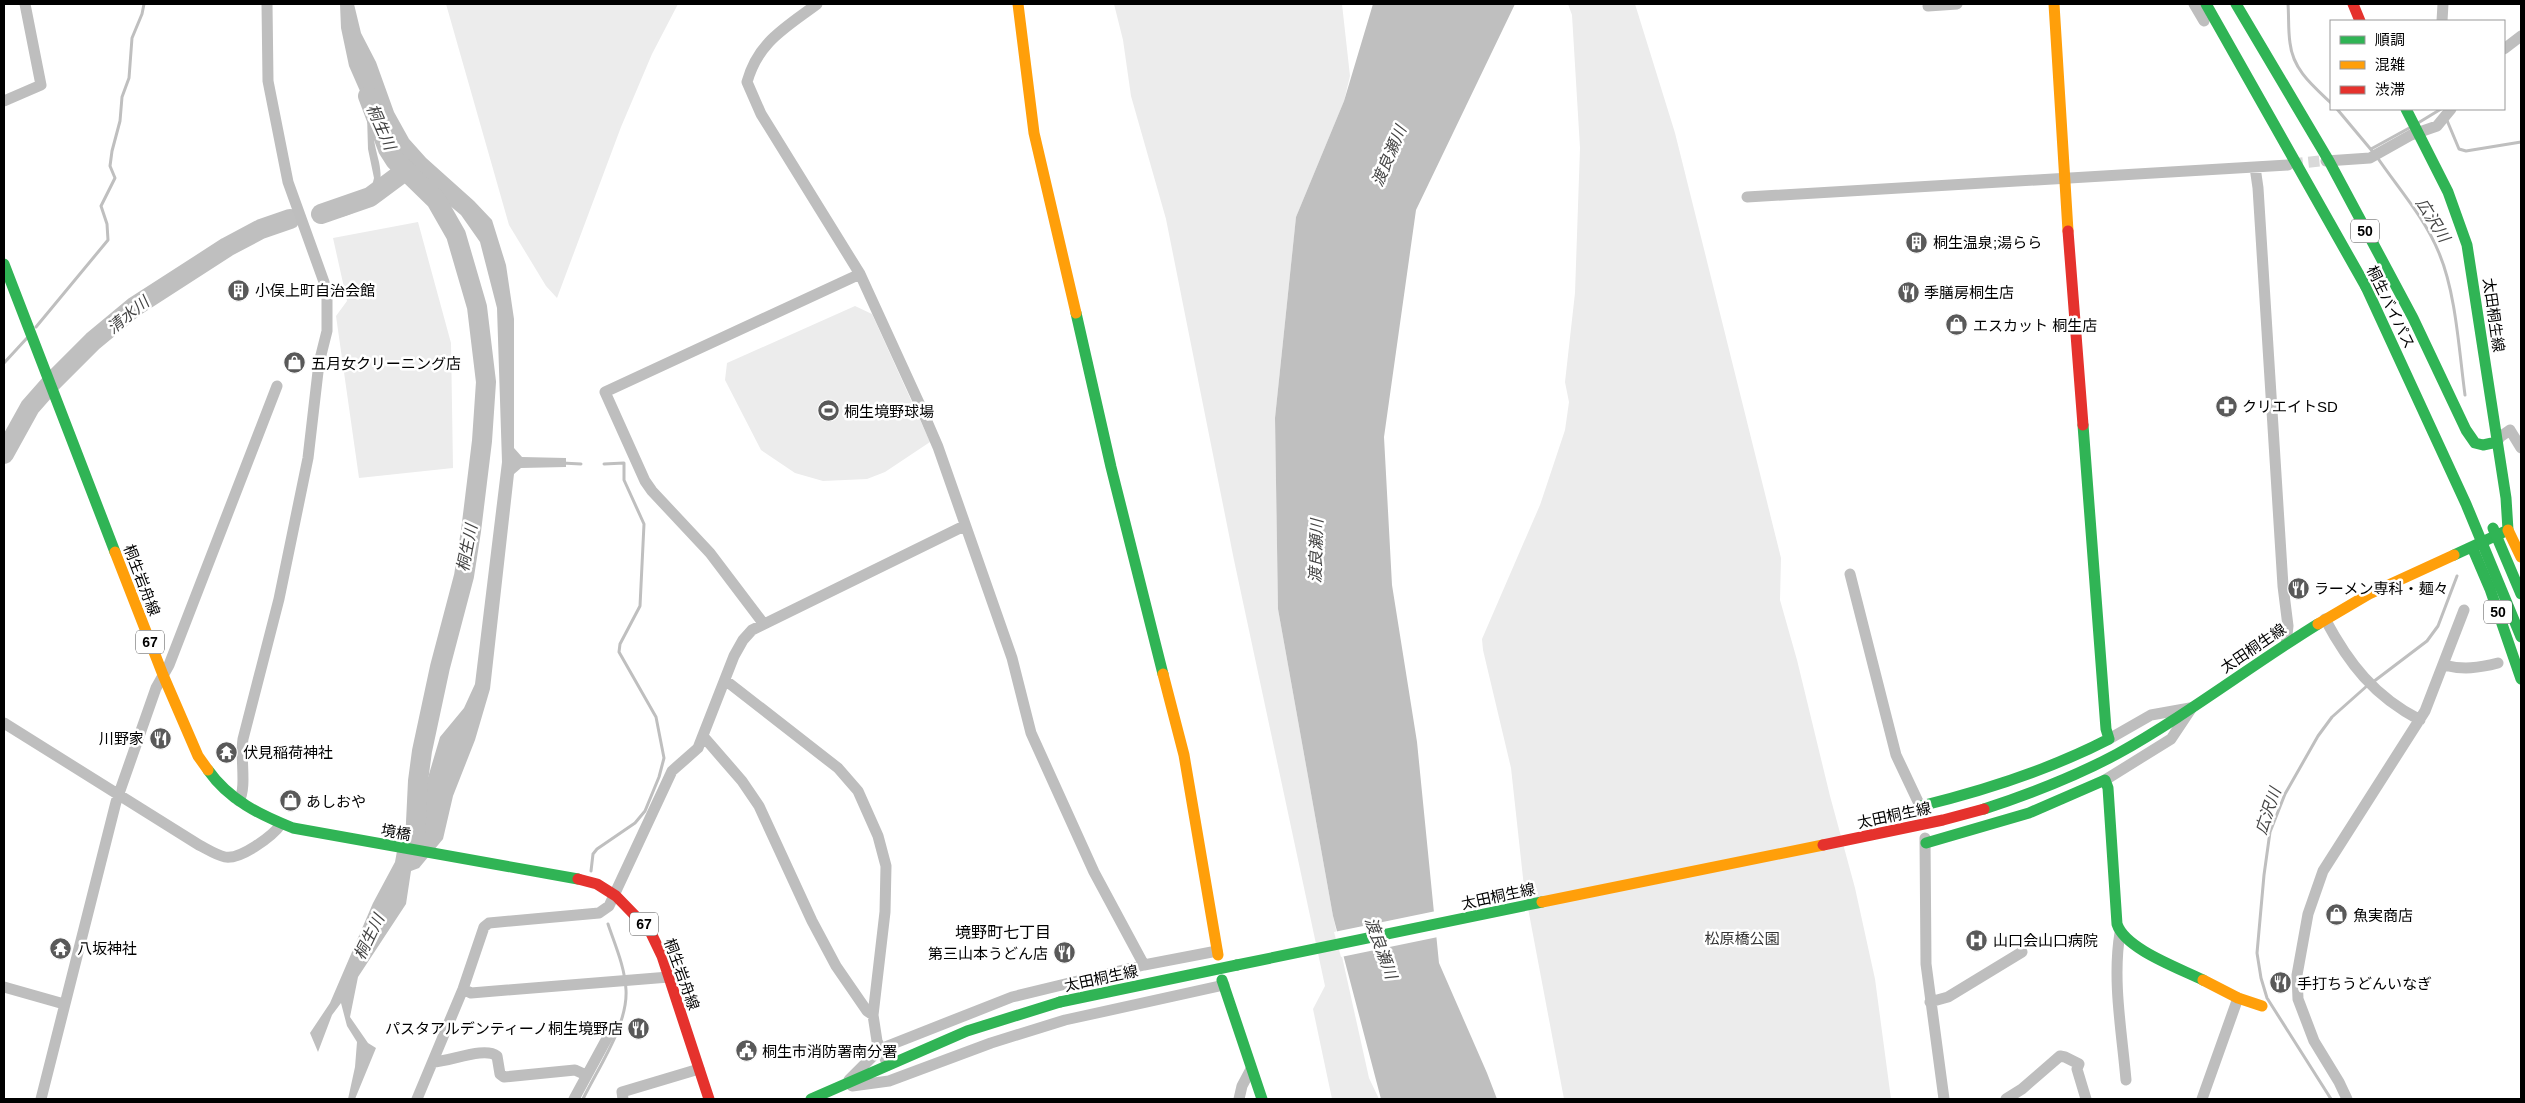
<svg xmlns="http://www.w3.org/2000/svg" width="2525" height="1103" viewBox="0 0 2525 1103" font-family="Arial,'Noto Sans JP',sans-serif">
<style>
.green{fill:#ececec}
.water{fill:#bfbfbf}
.pier{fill:#fff}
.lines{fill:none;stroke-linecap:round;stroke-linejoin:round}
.stream{stroke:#bfbfbf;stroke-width:3}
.river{stroke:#bfbfbf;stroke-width:20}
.street-tunnel{stroke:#d9d9d9;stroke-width:11;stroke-dasharray:11 5.5;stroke-linecap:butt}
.street{stroke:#bebebe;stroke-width:11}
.fast{stroke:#30b455;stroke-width:11}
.slow{stroke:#ff9f0a;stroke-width:11}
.jam{stroke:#e5322d;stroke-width:11}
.fast-bridge{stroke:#30b455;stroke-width:11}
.labels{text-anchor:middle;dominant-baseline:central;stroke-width:5;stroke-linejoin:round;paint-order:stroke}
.shield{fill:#fff;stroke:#4c4c4c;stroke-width:1}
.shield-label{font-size:14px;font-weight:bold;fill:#000}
.poi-label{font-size:15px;fill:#000;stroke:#fff;text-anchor:start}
.street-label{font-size:15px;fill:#000;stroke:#fff}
.park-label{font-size:15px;fill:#333;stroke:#fff}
.water-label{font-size:16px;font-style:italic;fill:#444;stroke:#fff}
.neighbourhood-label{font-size:16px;fill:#000;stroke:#fff}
</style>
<rect width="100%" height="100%" fill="#fff"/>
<path class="green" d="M446,4H678L652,54L621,127L557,298L546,286L509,225Z
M1114,4H1342L1350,76L1344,101L1296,217L1275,418L1278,609L1333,916L1369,1078L1379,1099H1332L1313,1009L1325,986L1234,560L1166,219L1131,96L1123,40Z
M1568,4H1635L1675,133L1781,558L1780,600L1797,660L1830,796L1855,888L1875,979L1891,1099H1564L1524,887L1511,768L1483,650L1482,639L1540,505L1565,430L1569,402L1565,382L1575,293L1580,148L1572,15Z
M418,222L451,343L453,468L359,478L336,316L347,301L333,238Z
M855,306L872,314L930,442L885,472L867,479L823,481L795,473L761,450L725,380L727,363Z"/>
<path class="water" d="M340,4H354L361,33L376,62L394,112L409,139L426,158L474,201L492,220L506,265L514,319V448L522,457L566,458V467L521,468L514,474L490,689L475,740L453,796L443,839L419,868L411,871L406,904L358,977L350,1017L368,1043L376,1048L355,1099H348L355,1067L357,1042L347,1026L341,1003L332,1015L318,1052L310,1033L330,1003L373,903L395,862L401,829L405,825H414L440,737L464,708L475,684L502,462L497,308L480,242L461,215L418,179L397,153L379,118C370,133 375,145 379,162C388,206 358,213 323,222L320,208L350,202L366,196L371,190L374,178L368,149L367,115L363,98L349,66L341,28Z
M1373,4H1515L1416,210L1384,437L1392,585L1417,742L1439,963L1487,1073L1497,1099H1381L1333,916L1278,609L1275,418L1296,217L1344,101Z"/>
<path class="pier" d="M1436,911L1438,937L1341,957L1334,932Z"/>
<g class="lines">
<path class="stream" d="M2288,4C2289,17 2288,30 2290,43C2293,70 2313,86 2331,103
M2337,109L2373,152
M2446,118L2459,149L2466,151L2521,142
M2418,123L2441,109
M2371,149L2411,127
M2377,157C2398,188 2425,218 2439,253C2456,293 2459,351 2465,395
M36,327L108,240L107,224L101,206L115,178L110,166L112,151L120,121L122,97L129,78L132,38L142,14L144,4
M4,363L27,338
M562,463L581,464
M2373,682L2427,641L2438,626L2457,576
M591,871L593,854L597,849L635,823L645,811L659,777L664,758L656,717L619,652L620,644L640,606L644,524L624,480V463L604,464
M583,1099C598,1068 628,1025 626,990C625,967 615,945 608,924
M2331,1099L2267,998L2261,978L2257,953L2264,875L2270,832L2285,794L2318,736L2332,717L2368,685"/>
<path class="river" d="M368,96L388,149L395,160L436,200L456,235L477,307L486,382L482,441L471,531L464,576L440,667L422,751L418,781L415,843
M321,214L370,197L405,171
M4,454L30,407L52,382L93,341L134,307L227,247L261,229L290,219"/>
<path class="street-tunnel" d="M2292,164L2320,161"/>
<path class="street" d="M817,4C785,28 758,42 747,82L761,114L860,274L919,403L938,447L1012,658L1031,733L1094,872L1144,965
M2194,4L2204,21
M1928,6L1957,4
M2442,21L2443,4
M2504,49L2521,36
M4,101L41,85L25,4
M2326,161L2370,158L2411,135L2437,126L2451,109
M2255,167L2258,188L2283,586L2288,626L2286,644
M1747,197L2288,165
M2497,442L2500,437L2510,430L2521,448
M1850,574L1896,755L1922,810
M2325,619C2349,664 2374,696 2420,720
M763,623L710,553L652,491L645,481L605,392L860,274
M2443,665C2463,670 2479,668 2498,663
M725,680L838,768L858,791L878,836L886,866L885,912L873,1015L877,1041L888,1065
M4,723L199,845C207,849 216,855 225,857C240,860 273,836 281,824
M703,736L742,781L759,806L812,921L836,966L867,1011L873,1015
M2109,739L2151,715L2190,708
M2105,780L2171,739L2191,709
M239,801C247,787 240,758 243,739L279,599L308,458L319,363L327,331V298L324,282L288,182L268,81L267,4
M1925,838L1926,964L1944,1099
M2120,933C2112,980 2122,1033 2126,1080
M4,987L64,1004
M463,989L471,993L669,977
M1930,1002L1948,997L2022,952
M433,1062C450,1062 484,1046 497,1056L500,1074L504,1077L575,1070L586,1075
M849,1080L880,1049L1012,997L1144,965L1217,951
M852,1086L889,1081L991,1043L1065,1020L1224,985
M41,1099L116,802L156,688L169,665L277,386
M417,1099L463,989L484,927L489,923L599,913L609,906L672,771L698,748L734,656L743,640L752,630L964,526
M574,1099L612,1029
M623,1099L622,1092L699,1069
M1239,1099L1242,1086L1251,1069
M2006,1099L2022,1089L2060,1056L2065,1057L2079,1064L2077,1069L2086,1099
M2202,1099L2238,998
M2347,1099L2339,1082L2314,1041L2298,999L2297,975L2308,914L2323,871L2425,711L2464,610"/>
<path class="fast" d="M2206,4L2366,287
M2236,4L2329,161L2413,318L2466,430L2475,443L2483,445L2497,442
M2406,109L2448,192L2467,245L2506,498L2508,530L2454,555
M4,264L115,552
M1076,313L1111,467L1163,674
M2472,547L2490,589L2521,679
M208,770C229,800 260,815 293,828L578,879
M1921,806C1987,790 2049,770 2109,739L2106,729L2083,425
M1984,809C2030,794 2074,777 2117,754C2187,715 2250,666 2318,624
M1926,843L2029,813L2105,780L2108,788L2117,924C2125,949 2179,968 2203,980
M1237,965L1542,902
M1222,980L1262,1099
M811,1099L967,1031L1060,1002"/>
<path class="slow" d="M1018,4L1034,133L1076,313
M2054,4L2068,231
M2508,530L2521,557
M115,552L163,675L198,756L208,770
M2318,624L2369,594L2454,555
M1163,674L1184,755L1218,955
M1542,902L1823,845
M2203,980L2238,998L2262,1006"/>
<path class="jam" d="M2353,4L2360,21
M2068,231L2083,425
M1823,845L1943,820L1984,809
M578,879L597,884L616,896L650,931L662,956L709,1099"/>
<path class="fast-bridge" d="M2366,287L2466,504L2521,637
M2493,528L2521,594
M1060,1002L1237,965"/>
</g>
<defs>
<symbol id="building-disc" viewBox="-11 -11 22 22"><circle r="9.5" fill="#595959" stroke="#fff"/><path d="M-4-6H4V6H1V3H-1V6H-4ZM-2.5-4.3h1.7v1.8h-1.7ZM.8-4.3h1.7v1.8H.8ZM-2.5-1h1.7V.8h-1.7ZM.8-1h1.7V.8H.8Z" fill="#fff"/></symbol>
<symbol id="restaurant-disc" viewBox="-11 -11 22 22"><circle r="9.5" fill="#595959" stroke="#fff"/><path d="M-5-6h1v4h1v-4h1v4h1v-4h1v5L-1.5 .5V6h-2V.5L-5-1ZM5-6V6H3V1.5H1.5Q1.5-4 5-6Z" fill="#fff"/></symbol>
<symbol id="shop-disc" viewBox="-11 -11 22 22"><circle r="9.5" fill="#595959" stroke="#fff"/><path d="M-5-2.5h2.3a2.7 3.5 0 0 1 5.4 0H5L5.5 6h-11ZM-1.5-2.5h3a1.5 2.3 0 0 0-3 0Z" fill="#fff"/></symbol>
<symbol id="pharmacy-disc" viewBox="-11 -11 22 22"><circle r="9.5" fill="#595959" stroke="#fff"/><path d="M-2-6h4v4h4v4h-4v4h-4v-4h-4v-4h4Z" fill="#fff"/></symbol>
<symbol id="stadium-disc" viewBox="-11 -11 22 22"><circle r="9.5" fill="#595959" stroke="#fff"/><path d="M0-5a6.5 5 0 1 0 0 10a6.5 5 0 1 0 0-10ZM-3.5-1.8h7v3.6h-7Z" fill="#fff"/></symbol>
<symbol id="temple-disc" viewBox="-11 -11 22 22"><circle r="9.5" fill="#595959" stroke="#fff"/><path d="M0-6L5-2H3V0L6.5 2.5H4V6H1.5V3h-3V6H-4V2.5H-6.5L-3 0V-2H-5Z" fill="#fff"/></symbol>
<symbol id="hospital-disc" viewBox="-11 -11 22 22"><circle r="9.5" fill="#595959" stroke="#fff"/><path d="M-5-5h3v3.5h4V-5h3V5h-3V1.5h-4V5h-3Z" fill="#fff"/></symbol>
<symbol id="civic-disc" viewBox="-11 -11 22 22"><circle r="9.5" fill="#595959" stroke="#fff"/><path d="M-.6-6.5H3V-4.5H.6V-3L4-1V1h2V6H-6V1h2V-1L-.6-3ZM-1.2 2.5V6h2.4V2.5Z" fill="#fff"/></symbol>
</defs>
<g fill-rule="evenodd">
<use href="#building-disc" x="1904" y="230" width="25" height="25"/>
<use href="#building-disc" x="226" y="278" width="25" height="25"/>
<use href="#restaurant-disc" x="1896" y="280" width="25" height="25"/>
<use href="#shop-disc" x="1944" y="312" width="25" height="25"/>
<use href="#shop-disc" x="282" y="350" width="25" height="25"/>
<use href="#pharmacy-disc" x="2214" y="394" width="25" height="25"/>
<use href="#stadium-disc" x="816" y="398" width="25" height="25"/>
<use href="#restaurant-disc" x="2286" y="576" width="25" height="25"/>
<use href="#restaurant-disc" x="148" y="726" width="25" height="25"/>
<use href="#temple-disc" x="214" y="740" width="25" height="25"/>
<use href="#shop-disc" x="278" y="788" width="25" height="25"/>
<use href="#shop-disc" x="2324" y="902" width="25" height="25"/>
<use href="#hospital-disc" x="1964" y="928" width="25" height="25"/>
<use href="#temple-disc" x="48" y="936" width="25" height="25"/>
<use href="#restaurant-disc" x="1052" y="940" width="25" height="25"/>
<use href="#restaurant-disc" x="2268" y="970" width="25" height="25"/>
<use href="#restaurant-disc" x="626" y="1016" width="25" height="25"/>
<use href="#civic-disc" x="734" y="1038" width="25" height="25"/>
</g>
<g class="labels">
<g class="shield">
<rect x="2351" y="219.5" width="28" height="23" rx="4"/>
<rect x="2484" y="600.5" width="28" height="23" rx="4"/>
<rect x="136" y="630.5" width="28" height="23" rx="4"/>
<rect x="630" y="912.5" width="28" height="23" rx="4"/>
</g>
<g class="shield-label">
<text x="2365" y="231">50</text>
<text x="2498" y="612">50</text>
<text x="150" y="642">67</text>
<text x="644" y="924">67</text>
</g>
<g class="poi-label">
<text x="1933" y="242">桐生温泉;湯らら</text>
<text x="255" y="290">小俣上町自治会館</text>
<text x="1924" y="292">季膳房桐生店</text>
<text x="1973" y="325">エスカット 桐生店</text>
<text x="311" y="363">五月女クリーニング店</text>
<text x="2242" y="406">クリエイトSD</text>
<text x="844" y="411">桐生境野球場</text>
<text x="2314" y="588">ラーメン専科・麺々</text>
<text x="144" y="738" text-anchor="end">川野家</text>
<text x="243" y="752">伏見稲荷神社</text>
<text x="306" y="801">あしおや</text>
<text x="2353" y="915">魚実商店</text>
<text x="1993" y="940">山口会山口病院</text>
<text x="77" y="948">八坂神社</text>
<text x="1048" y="953" text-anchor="end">第三山本うどん店</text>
<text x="2297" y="983">手打ちうどんいなぎ</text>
<text x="623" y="1028" text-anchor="end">パスタアルデンティーノ桐生境野店</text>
<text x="762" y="1051">桐生市消防署南分署</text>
</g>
<g class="street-label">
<text transform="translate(2391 307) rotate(64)">桐生バイパス</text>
<text transform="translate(2494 315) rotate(82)">太田桐生線</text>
<text transform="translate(142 580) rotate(69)">桐生岩舟線</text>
<text transform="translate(2253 648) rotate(-34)">太田桐生線</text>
<text transform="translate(1894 815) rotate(-12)">太田桐生線</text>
<text transform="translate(396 832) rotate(10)">境橋</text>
<text transform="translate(1498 896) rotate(-12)">太田桐生線</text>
<text transform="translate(682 974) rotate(70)">桐生岩舟線</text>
<text transform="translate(1101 978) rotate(-12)">太田桐生線</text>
</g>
<g class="park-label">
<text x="1742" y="938">松原橋公園</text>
</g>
<g class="water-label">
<text transform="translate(381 127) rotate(66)">桐生川</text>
<text transform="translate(1389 156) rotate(-67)">渡良瀬川</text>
<text transform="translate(2433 220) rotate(58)">広沢川</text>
<text transform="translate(128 315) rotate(-39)">清水川</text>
<text transform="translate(467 548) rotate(-79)">桐生川</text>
<text transform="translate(1316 551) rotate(-88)">渡良瀬川</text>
<text transform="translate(2268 811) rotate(-71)">広沢川</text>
<text transform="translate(369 937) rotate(-64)">桐生川</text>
<text transform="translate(1381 948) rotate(70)">渡良瀬川</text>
</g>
<g class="neighbourhood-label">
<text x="1003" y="932">境野町七丁目</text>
</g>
</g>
<rect width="2525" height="1103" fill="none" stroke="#000000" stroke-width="10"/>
<rect x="2330" y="20" width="175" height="90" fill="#ffffff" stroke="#999999"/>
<rect x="2340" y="36" width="25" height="8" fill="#30b455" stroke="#999999"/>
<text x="2375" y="45" font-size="15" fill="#000000">順調</text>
<rect x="2340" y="61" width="25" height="8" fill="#ff9f0a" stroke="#999999"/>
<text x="2375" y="70" font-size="15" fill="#000000">混雑</text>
<rect x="2340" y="86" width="25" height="8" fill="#e5322d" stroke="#999999"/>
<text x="2375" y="95" font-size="15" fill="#000000">渋滞</text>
</svg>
